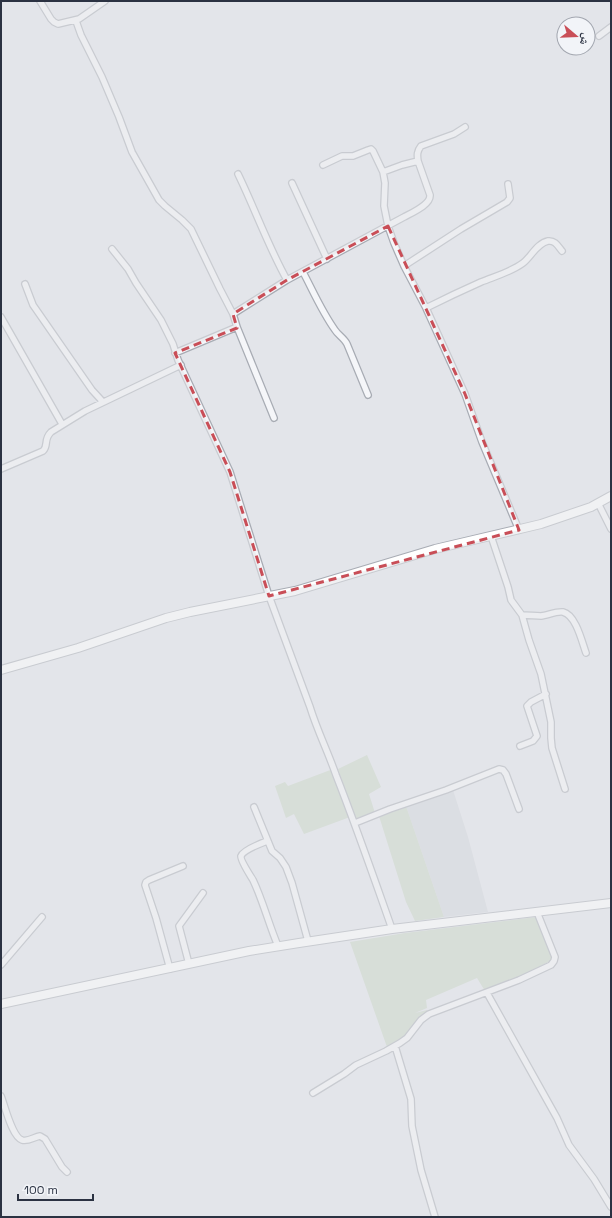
<svg xmlns="http://www.w3.org/2000/svg" width="612" height="1218" viewBox="0 0 612 1218" font-family="'Space Grotesk','Noto Naskh Arabic',sans-serif">
<style>
.built{fill:#d1d4dc}
.green{fill:#c7d4c4}
.lines{fill:none;stroke-linecap:round;stroke-linejoin:round}
.street-casing{stroke:#a8acb4;stroke-width:8}
.secondary-casing{stroke:#a8acb4;stroke-width:10}
.street{stroke:#f5f6f9;stroke-width:5.5}
.secondary{stroke:#fff;stroke-width:8}
.marked{fill:none;stroke:#c94e57;stroke-width:3;stroke-dasharray:8 5;stroke-linejoin:round}
</style>
<rect width="100%" height="100%" fill="#e3e5ea"/>
<path class="built" d="M453,790L468,837L488,912L444,917L406,806Z"/>
<path class="green" d="M367,755L381,787L369,794L375,813L356,821L338,769Z
M333,769L350,817L304,834L294,814L286,818L275,786L285,782L288,786Z
M406,806L444,917L415,921L406,902L379,816Z
M536,917L552,958V960L512,981L485,991L477,978L426,1000L427,1008L415,1013L427,1010L429,1012L399,1042L387,1047L350,942L405,933Z"/>
<g class="lines">
<defs>
<path id="street" d="M40,1L51,19L54,22L58,24L79,19L105,1
M76,21L81,35L102,77L119,117L132,152L159,200L165,206L182,220L191,229L220,289L233,314
M599,36L611,27
M418,161L402,165L383,172L385,183L384,206L388,226L394,243L404,266L426,308L465,394L482,442L519,530
M323,165L342,156H353L368,150L371,149L373,151L383,172
M238,174C255,209 268,246 287,280
M292,183L327,259
M112,249L128,269L136,283L161,320L173,344L178,360L230,472L269,596L310,707C317,730 328,752 336,775C356,826 374,878 392,929
M404,266L461,229L507,202L510,198L508,184
M303,272C313,291 322,312 335,330C338,335 344,338 347,344L368,395
M25,284L33,305L92,390L103,402
M426,308C444,299 463,290 481,282C496,276 511,272 523,263C531,257 537,243 548,241C555,240 558,246 562,251
M1,317L62,424
M237,327L274,418
M175,353L237,327L233,314L287,280L404,217C411,213 431,205 430,195L418,161C417,155 417,151 421,146L454,134L465,127
M1,469L43,451C49,445 43,440 51,432L85,411L181,365
M598,503L611,529
M491,536L508,587L511,600L522,615L529,640L541,674L551,722V738L552,748L565,789
M522,615C529,615 535,616 541,616C548,615 557,611 563,612C576,615 582,642 586,653
M520,746L533,741L537,736L527,706L531,702L546,694
M254,807L272,851L280,858L286,867L292,883L308,941
M355,823L390,809L446,790L499,769L503,770L506,774L519,809
M267,841C262,843 243,850 241,856C240,860 250,875 253,880C263,901 269,925 278,946
M189,964L179,926L203,893
M1,965L42,917
M170,969L156,918L145,885L146,882L149,880L183,866
M487,993L557,1118L569,1145L594,1179L611,1207
M395,1046L411,1099L412,1126L421,1170L435,1217
M313,1093L344,1074L356,1065L386,1051L400,1043L407,1038L421,1020L429,1014L519,980L551,965L554,961L555,957L537,912
M1,1096C5,1106 12,1137 22,1140C28,1142 34,1137 40,1136L45,1139L62,1167L67,1172"/>
<path id="secondary" d="M1,670L78,648L166,618L190,612L295,591L435,549L541,524L591,507L611,496
M1,1004L249,951L299,943L392,929L611,903"/>
</defs>
<use href="#street" class="street-casing"/>
<use href="#secondary" class="secondary-casing"/>
<use href="#street" class="street"/>
<use href="#secondary" class="secondary"/>
</g>
<path d="M0 0H612V1218H0ZM388,226L465,394L519,530L269,596L230,472L175,353L237,328L233,314L287,280Z" fill="#e3e5ea" fill-opacity=".55" fill-rule="evenodd"/>
<path class="marked" d="M388,226L465,394L519,530L269,596L230,472L175,353L237,328L233,314L287,280Z"/>
<rect width="612" height="1218" fill="none" stroke="#2b3242" stroke-width="4"/>
<g transform="translate(576 36) rotate(109)"><circle r="19" fill="#f2f4f8" stroke="#a2a6af"/>
<path d="M0-3L7 15L0 10L-7 15Z" fill="#c94e57"/>
<text y="-6" font-size="11" font-weight="bold" text-anchor="middle" fill="#2b3242">ش</text>
</g>
<path d="M18 1194v6h75v-6" fill="none" stroke="#2b3242" stroke-width="2"/>
<text x="24" y="1194" font-size="12" fill="#2b3242" stroke="#f2f4f8" stroke-width="3" paint-order="stroke">100 m</text>
</svg>
